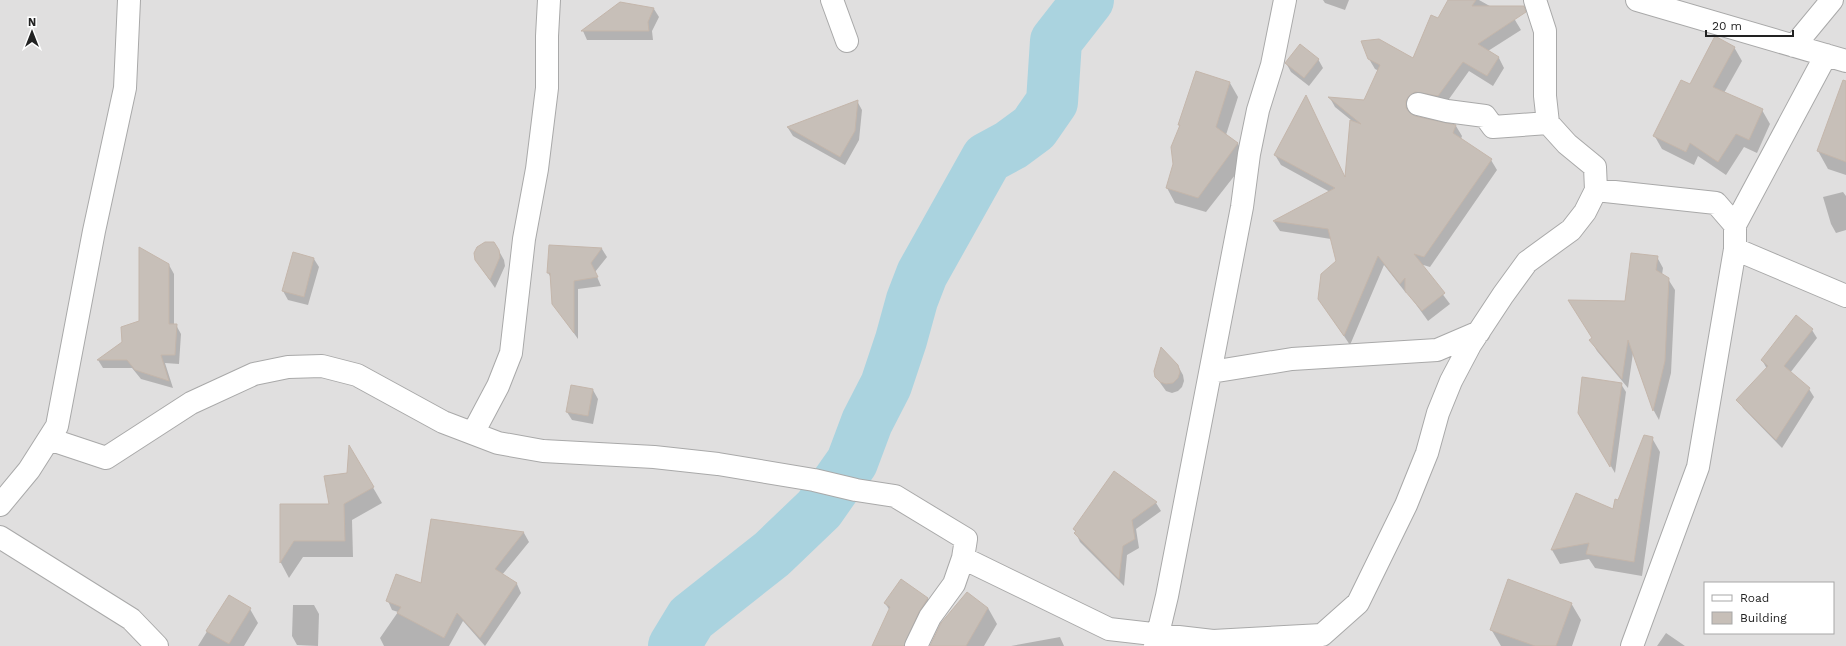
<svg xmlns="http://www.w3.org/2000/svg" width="1846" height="646" viewBox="0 0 1846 646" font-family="'Work Sans',sans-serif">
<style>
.residential{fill:#e0dfdf;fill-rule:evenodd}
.shadow{fill:#0003}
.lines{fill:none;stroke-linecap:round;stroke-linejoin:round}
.river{stroke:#aad3df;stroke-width:52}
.building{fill:#c7bfb8;stroke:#c4b6ab}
.minor-casing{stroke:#a9a9a9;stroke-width:24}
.minor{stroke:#fff;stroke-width:22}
</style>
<rect width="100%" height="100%" fill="#f2efe9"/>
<path class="residential" d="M0,0H1846V646H0ZM1705,583H1833V633H1705Z"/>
<path class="shadow" d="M1323,0H1349L1345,10L1325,3Z
M1449,0H1479L1515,20L1521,30L1488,51L1499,58L1504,68L1493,86L1469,71L1444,106L1411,111V115L1456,126L1462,136L1461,139L1491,160L1497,170L1430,267L1420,264L1450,304L1428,321L1407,292L1406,293L1384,265L1350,345L1319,299L1337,261L1331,239L1280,231L1274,222L1330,192L1281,165L1275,155L1346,179L1351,120L1335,107L1330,98L1365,102L1379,71L1375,69L1369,59L1415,61Z
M621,3L654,9L659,17L652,31L653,40H587L583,31Z
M1734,47L1742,61L1724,93L1762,110L1770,124L1757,153L1744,147L1726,175L1698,156L1694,165L1662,149L1654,135L1690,85Z
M1318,59L1323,68L1309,86L1291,72L1286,63Z
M1230,83L1238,97L1226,135L1238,144L1246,161L1206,212L1175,203L1167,188L1174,164L1180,127L1179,125Z
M857,101L862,110L859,140L845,165L793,136L788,128Z
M1846,125V175L1828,169L1818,151Z
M1843,192L1846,196V230L1836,233L1831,224L1823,197Z
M550,246L602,249L607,257L595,272L601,286L578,289V339L559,312L552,279L548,273Z
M499,251L504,260L505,266L495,288L476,260Z
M1657,257L1663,268L1662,275L1668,279L1675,290L1671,373L1659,420L1654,411L1633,353L1628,388L1597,351L1591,340L1626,302Z
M314,259L319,267L308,305L288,300L283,291Z
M169,265L174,274V325H176L181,334L179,364L165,363L173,388L141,379L132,368H103L98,360L123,342L140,322Z
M1812,330L1817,338L1790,373L1809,389L1814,397L1782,448L1743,408L1738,400L1767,369L1762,360Z
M1178,366L1183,375L1184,381L1182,387L1178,391L1172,393L1166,391L1156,377Z
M1621,384L1626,392L1615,473L1579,412Z
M593,390L598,399L593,424L572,420L567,412Z
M1652,438L1660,452L1642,576L1595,568L1589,559L1560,564L1552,550L1576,495L1614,510Z
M350,448L382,503L352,520L353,557H303L289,578L281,563V505H330L348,474Z
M1114,472L1156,503L1161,511L1136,529L1139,548L1127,555L1124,586L1080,542L1074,529Z
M431,520L524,533L529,542L502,575L517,584L521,593L485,646L463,621L449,646H384L380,638L398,612L392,610L388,601L421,585Z
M901,581L928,599L933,607L912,646H892L890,611L885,603Z
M229,596L250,609L258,623L244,646H198Z
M1571,603L1581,620L1572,646H1501L1491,629Z
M293,605H314L319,614L318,646L297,645L292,636Z
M988,608L997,624L984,646H930Z
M1666,633L1685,646H1657Z
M1060,637L1064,646H1011Z"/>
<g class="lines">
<path class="river" d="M674,646L691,618L772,554L819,509L852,462L867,422L886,385L901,340L912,300L922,274L987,158L1011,145L1034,128L1052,102L1056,41L1088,0"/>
</g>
<path class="building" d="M1448,0H1476L1472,6H1524L1526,12L1478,44L1499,57L1487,76L1463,62L1438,96L1415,92L1409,96L1406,101V108L1410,113L1415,116L1456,125L1453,133L1492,159L1424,257L1414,254L1445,293L1422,311L1405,291V278L1400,284L1378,256L1344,336L1318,299L1321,274L1336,261L1328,229L1273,221L1335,188L1274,155L1306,95L1345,177L1350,120L1361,124L1328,97L1364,100L1380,65L1368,59L1361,41L1379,39L1413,58L1431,15L1438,18Z
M620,2L654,8L648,22L649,31H581Z
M1715,36L1735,47L1713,87L1763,109L1749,140L1736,134L1718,162L1690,143L1686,152L1653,136L1681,80L1690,84Z
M1300,44L1319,59L1304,78L1285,63Z
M1196,71L1230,82L1216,127L1238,143L1198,198L1166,188L1173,164L1171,147L1180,125H1178Z
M1843,80L1846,81V162L1817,151Z
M858,100L855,131L840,157L787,127Z
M485,242H494L499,250L500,257L490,280L475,260L474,253L477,247Z
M549,245L602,248L591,263L598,277L574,281V333L552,304L550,273H547Z
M139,247L169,264V324H177L175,355H161L169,381L135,370L127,360H97L122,342L121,327L139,321Z
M293,252L314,258L304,297L282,291Z
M1631,253L1658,256L1656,270L1669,278L1665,361L1653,411L1628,340L1622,379L1589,340L1592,338L1568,300L1625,301Z
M1796,315L1813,329L1784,366L1810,388L1776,440L1736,400L1768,366L1761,360Z
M1161,347L1178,365L1180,372L1178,378L1173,383L1166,384L1160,382L1155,377L1154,371Z
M1582,377L1622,383L1610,467L1578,413Z
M571,385L593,389L588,416L566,412Z
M1644,435L1653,437L1634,562L1586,554L1589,543L1551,550L1576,493L1613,509L1615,499L1618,500Z
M349,445L374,487L344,504L345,541H294L280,563V504H329L324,476L347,473Z
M1114,471L1157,502L1132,520L1135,539L1123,546L1119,579L1074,533L1076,531L1073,529Z
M431,519L524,532L495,569L517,583L480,638L457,613L444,638L397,613L401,607L386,601L396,574L421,583Z
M901,579L928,598L919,612L904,646H872L890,607L884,603Z
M1508,579L1572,603L1556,646H1535L1490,630Z
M967,592L988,608L966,646H930L941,623Z
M229,595L251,608L229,644L206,631Z"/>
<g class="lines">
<defs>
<path id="minor" d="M832,0L847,41
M1637,0L1846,61
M1794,46L1832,0
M1418,104L1447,111L1485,116L1493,127L1548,123
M1596,190L1716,203L1735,225
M1735,249L1846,296
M1211,372L1292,359L1437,350L1479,332
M473,433L498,386L511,353L524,239L537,169L547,88V36L549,0
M49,439L106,458L191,403L254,374L288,367L322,366L357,375L443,422L498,443L543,451L654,457L718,464L814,480L856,490L895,496L966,539L963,558L954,584L930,617L916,646
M0,505L29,470L57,426L94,231L125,88L129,0
M0,537L131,619L157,646
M963,558L1109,629L1213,641L1322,635L1358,603L1406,505L1427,453L1438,413L1451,381L1470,345L1503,295L1527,262L1571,230L1585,212L1596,190L1595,167L1567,144L1548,123L1545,96V31L1535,0
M1155,646L1167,596L1242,207L1249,154L1258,110L1272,65L1285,0
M1632,646L1698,467L1735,249V225L1826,55"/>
</defs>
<use href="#minor" class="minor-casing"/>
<use href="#minor" class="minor"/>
</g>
<rect x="1704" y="582" width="130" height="52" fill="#ffffff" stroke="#a7a7a7"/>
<rect x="1712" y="595" width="20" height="6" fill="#ffffff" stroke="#a7a7a7"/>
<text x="1740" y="602" font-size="12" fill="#222222">Road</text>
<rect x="1712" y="612" width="20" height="12" fill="#c7bfb8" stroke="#a7a7a7"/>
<text x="1740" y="622" font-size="12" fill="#222222">Building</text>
<g transform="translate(32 32)" stroke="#ffffff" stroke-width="3" paint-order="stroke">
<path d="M0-3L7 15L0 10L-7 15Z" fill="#222222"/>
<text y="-6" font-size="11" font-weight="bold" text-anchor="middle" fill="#222222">N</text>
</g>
<path d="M1706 30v6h87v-6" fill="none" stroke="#222222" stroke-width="2"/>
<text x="1712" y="30" font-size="12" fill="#222222" stroke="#ffffff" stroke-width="3" paint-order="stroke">20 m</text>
</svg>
